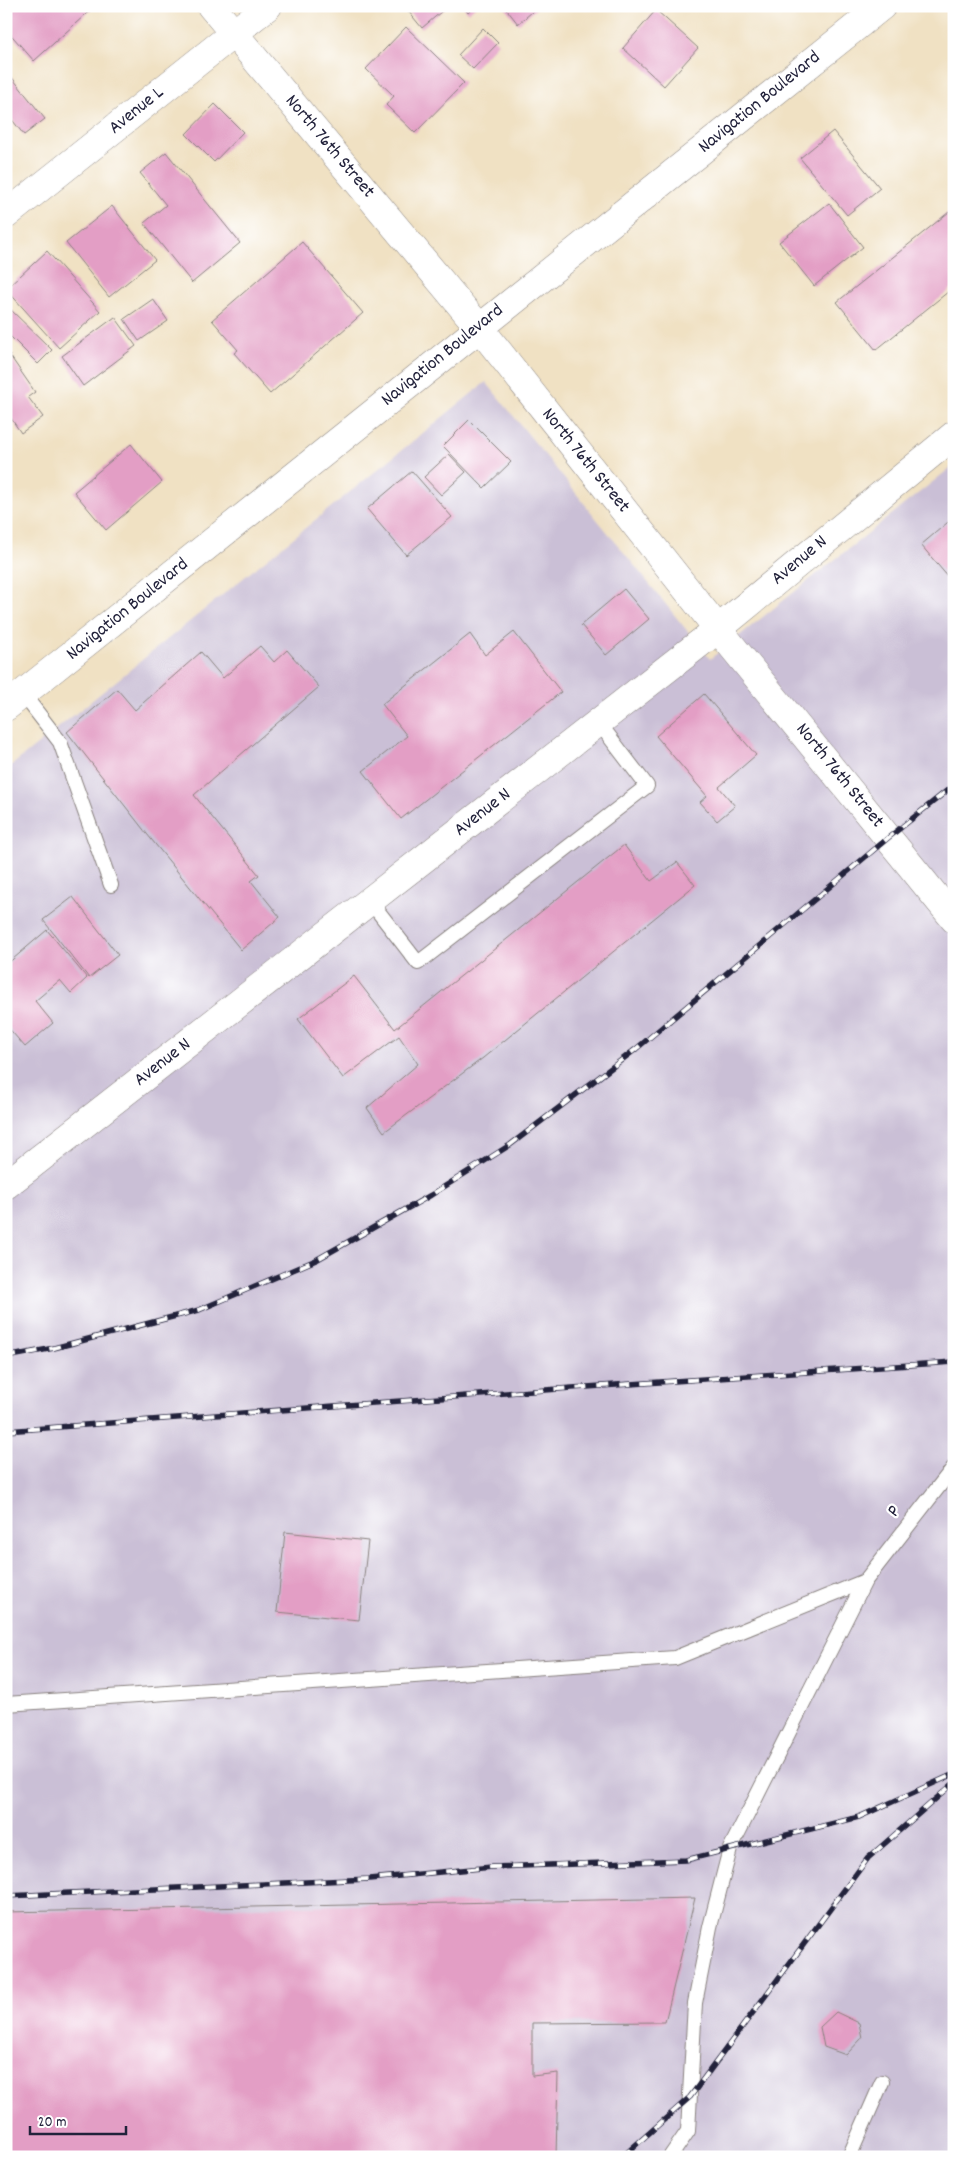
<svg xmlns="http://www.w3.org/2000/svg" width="960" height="2163" viewBox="0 0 960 2163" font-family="Dekko,sans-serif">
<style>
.industrial{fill:#cabfd6}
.building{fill:#e39ec5}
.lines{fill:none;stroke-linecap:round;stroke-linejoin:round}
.lane-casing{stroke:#89827f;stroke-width:16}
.street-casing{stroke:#89827f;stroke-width:29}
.primary-casing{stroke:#89827f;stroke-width:29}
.lane{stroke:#fff;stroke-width:14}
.street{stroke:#fff;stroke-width:28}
.primary{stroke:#fff;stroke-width:28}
.rail-casing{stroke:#22223b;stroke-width:5.5}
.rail{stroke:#fff;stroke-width:4;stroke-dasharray:11;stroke-linecap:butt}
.labels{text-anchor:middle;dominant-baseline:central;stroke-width:4.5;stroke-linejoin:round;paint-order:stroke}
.street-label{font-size:19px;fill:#22223b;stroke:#fff}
</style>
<rect width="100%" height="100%" fill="#fff"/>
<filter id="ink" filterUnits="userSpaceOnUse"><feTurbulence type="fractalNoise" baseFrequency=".02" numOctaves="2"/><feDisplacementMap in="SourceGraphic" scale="10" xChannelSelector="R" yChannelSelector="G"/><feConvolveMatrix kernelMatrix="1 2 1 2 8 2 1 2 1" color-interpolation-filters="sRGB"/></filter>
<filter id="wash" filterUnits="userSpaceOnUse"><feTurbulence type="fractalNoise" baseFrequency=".0096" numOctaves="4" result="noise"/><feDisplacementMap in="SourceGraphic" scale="20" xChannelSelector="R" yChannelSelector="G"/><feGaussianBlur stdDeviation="1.12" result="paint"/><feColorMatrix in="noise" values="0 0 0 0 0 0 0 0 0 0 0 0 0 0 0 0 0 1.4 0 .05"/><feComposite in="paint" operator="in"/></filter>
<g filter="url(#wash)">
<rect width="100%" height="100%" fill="#f0e1c3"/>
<path class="industrial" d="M486,382L710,659L954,465V2157H6V770Z"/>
<g id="blocks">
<path class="building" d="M6,6H95L34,61L6,29Z
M404,6H448L422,28Z
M463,6H476L468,13Z
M504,6H539L518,24Z
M656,10L698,48L664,86L623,48Z
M406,27L464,83L415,133L386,105L394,96L366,69Z
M483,28L498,43L473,69L458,55Z
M6,70L45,119L24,135L6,112Z
M215,104L243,132L214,162L186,134Z
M833,131L880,188L847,215L800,158Z
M166,152L240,243L192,283L144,223L166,205L140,173Z
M829,203L863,247L814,286L779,242Z
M112,206L155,260L109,297L66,243Z
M949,212L954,218V287L876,350L837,302Z
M302,242L363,313L270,394L234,353L238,350L212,320Z
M47,251L100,311L59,348L6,289Z
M153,299L168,321L139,341L124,319Z
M6,305L52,350L38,364L6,332Z
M115,317L136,346L83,386L62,356Z
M6,350L35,392L28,397L43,417L21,433L6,411Z
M469,420L511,462L484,488L443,446Z
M131,444L162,482L106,530L74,492Z
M449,454L466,472L441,495L424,477Z
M412,471L452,517L406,555L367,509Z
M954,517V584L921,545Z
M624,589L649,619L606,655L581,625Z
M514,632L561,692L401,819L363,771L407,736L382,704L470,634L485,655Z
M260,646L274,662L287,650L319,687L194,795L259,875L251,881L280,917L241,950L147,834L67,732L117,689L135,710L201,652L223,678Z
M704,694L756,755L719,787L735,806L717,821L700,802L707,796L656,736Z
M624,845L651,881L677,862L695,885L483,1058L384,1132L367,1108L418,1064L399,1036L343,1078L298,1019L354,976L395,1029Z
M73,897L118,955L89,978L43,920Z
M47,930L87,978L71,993L60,980L35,1001L53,1023L25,1047L6,1025V965Z
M285,1532L368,1541L359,1620L277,1612Z
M695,1898L665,2022L532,2023V2076L558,2073L556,2157H6V1912Z
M836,2012L859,2023L862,2038L846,2055L824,2047L820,2027Z"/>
</g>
</g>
<g filter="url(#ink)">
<use href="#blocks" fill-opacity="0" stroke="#89827f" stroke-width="1"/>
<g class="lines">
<defs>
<path id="lane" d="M23,694L60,742L111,885
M370,901L418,963L647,786L599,723
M6,1704L675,1658L865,1581
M670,2157L688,2131L695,2003L710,1927L730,1849L865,1581L954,1467
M849,2157L882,2082"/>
<path id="street" d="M211,6L479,327L718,629L954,919
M6,215L268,6
M6,1185L718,629L954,435"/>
<path id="primary" d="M6,707L882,6"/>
</defs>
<use href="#lane" class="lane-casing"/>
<use href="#street" class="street-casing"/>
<use href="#primary" class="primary-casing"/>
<use href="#lane" class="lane"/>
<use href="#street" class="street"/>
<use href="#primary" class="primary"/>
<defs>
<path id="rail" d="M6,1357L54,1348L199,1310L316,1260L431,1195L510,1145L636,1049L888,838L954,785
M6,1431L572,1388L954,1362
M6,1896L369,1879L492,1867L686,1860L859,1817L954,1774
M622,2157L690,2097L868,1858L954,1783"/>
</defs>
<use href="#rail" class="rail-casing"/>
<use href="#rail" class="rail"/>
</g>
</g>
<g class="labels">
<g class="street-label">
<text transform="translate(760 103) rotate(-39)">Navigation Boulevard</text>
<text transform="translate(137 111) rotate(-39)">Avenue L</text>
<text transform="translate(329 147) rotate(50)">North 76th Street</text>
<text transform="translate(443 356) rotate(-39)">Navigation Boulevard</text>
<text transform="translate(585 461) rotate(51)">North 76th Street</text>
<text transform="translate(800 561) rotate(-40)">Avenue N</text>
<text transform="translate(128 610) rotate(-39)">Navigation Boulevard</text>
<text transform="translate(839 776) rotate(51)">North 76th Street</text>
<text transform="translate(483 813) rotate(-38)">Avenue N</text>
<text transform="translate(163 1063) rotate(-38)">Avenue N</text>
<text transform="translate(895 1512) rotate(-52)">P</text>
</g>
</g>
<rect width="960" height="2163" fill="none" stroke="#fff" stroke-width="25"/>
<path d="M30 2126v8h96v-8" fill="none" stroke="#22223b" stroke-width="2.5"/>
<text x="38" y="2126" font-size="15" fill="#22223b" stroke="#ffffff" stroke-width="4" paint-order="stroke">20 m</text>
</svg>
